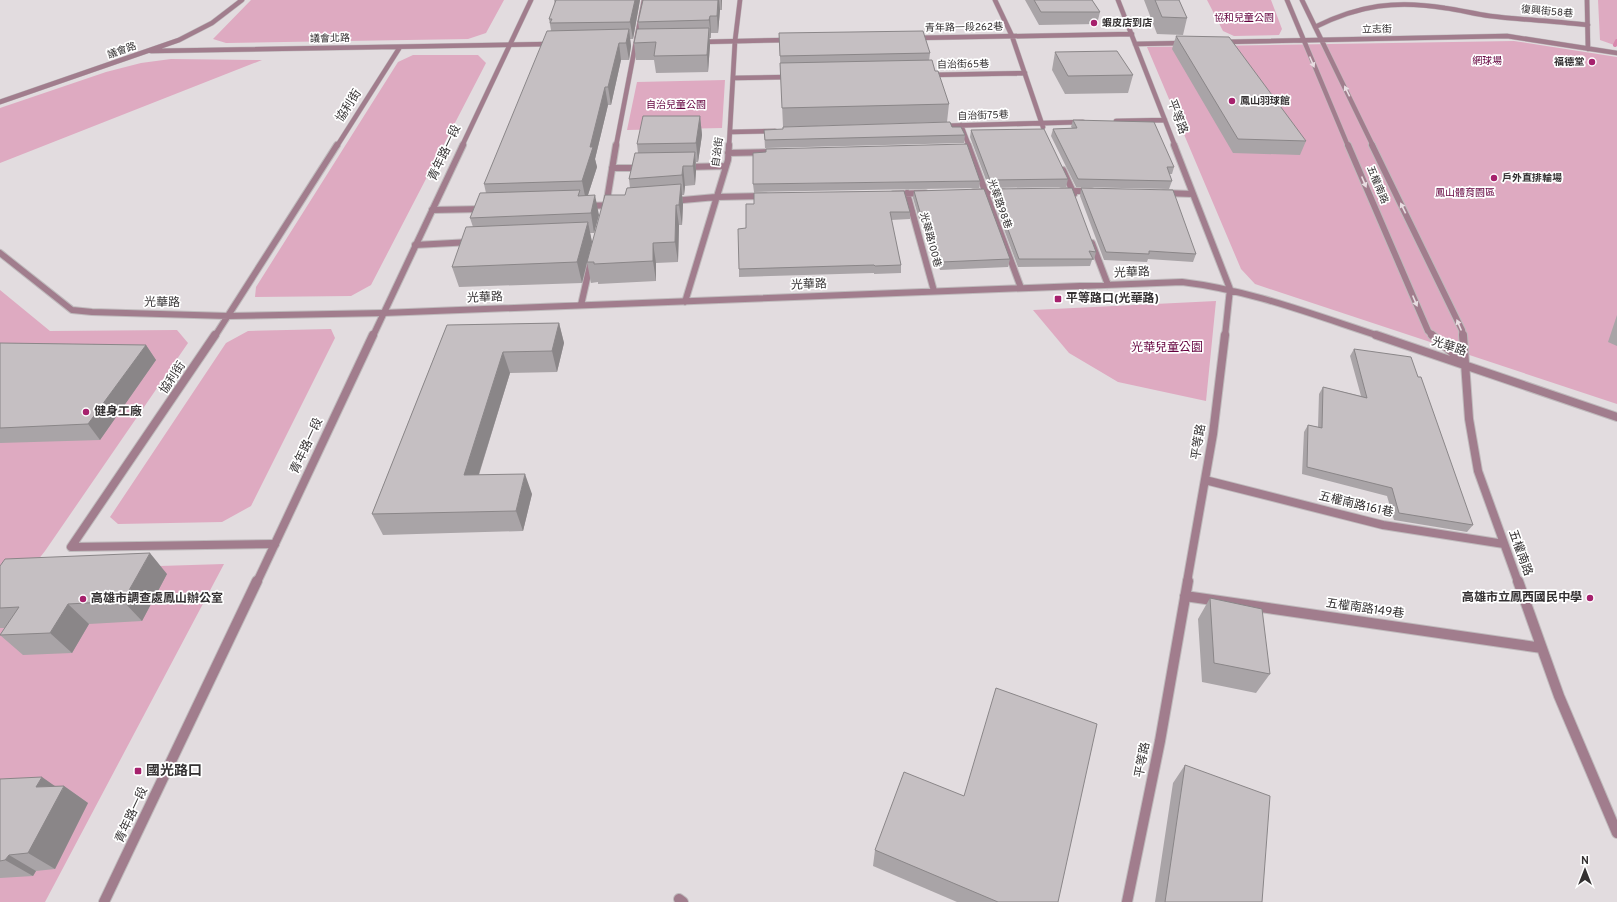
<svg xmlns="http://www.w3.org/2000/svg" width="1617" height="902" viewBox="0 0 1617 902" font-family="Overpass,'Noto Sans TC',sans-serif">
<style>
.green{fill:#deaac1}
.lines{fill:none;stroke-linecap:round;stroke-linejoin:round}
.stream{stroke:#d987ad;stroke-width:4}
.minor-far3-casing{stroke:#bfbabc;stroke-width:5.5}
.minor-far2-casing{stroke:#bfbabc;stroke-width:8}
.minor-far1-casing{stroke:#bfbabc;stroke-width:10}
.minor-casing{stroke:#bfbabc;stroke-width:12}
.tertiary-far3-casing{stroke:#bfbabc;stroke-width:5.5}
.tertiary-far2-casing{stroke:#bfbabc;stroke-width:8}
.tertiary-far1-casing{stroke:#bfbabc;stroke-width:10}
.tertiary-casing{stroke:#bfbabc;stroke-width:12}
.minor-far3{stroke:#a17d8d;stroke-width:4.5}
.minor-far2{stroke:#a17d8d;stroke-width:6}
.minor-far1{stroke:#a17d8d;stroke-width:8}
.minor{stroke:#a17d8d;stroke-width:10}
.tertiary-far3{stroke:#a17d8d;stroke-width:4.5}
.tertiary-far2{stroke:#a17d8d;stroke-width:6}
.tertiary-far1{stroke:#a17d8d;stroke-width:8}
.tertiary{stroke:#a17d8d;stroke-width:10}
.wall{fill:#a9a4a7}
.shaded-wall{fill:#8a8688}
.building{fill:#c5bfc2;stroke:#8a8688}
.oneway{fill:#e8dee2}
.poi-dot{fill:#a6216d;stroke:#fff;stroke-width:1.5}
.labels{text-anchor:middle;dominant-baseline:central;stroke-width:3.5;stroke-linejoin:round;paint-order:stroke}
.far-street-label{font-size:10px;fill:#343132;stroke:#fff}
.far-park-label{font-size:10px;fill:#63003d;stroke:#fff}
.far-poi-label{font-size:10px;font-weight:bold;fill:#343132;stroke:#fff;text-anchor:start}
.street-label{font-size:12px;fill:#343132;stroke:#fff}
.poi-label{font-size:12px;font-weight:bold;fill:#343132;stroke:#fff;text-anchor:start}
.park-label{font-size:12px;fill:#63003d;stroke:#fff}
.near-poi-label{font-size:14px;font-weight:bold;fill:#343132;stroke:#fff;text-anchor:start}
</style>
<rect width="100%" height="100%" fill="#e2dcdf"/>
<path class="green" d="M251,0H504L486,33L468,39L226,43L213,39Z
M1207,0H1271L1282,29L1279,35L1234,36L1223,31Z
M1598,0H1617V46L1600,40Z
M1514,41L1617,57V404L1255,284L1241,269L1147,47Z
M413,55H478L486,63L371,285L351,296L255,297L256,287L398,62Z
M171,59L262,60L0,163V108L106,72L141,63Z
M725,80L722,128L627,130L637,82Z
M0,290L50,331L177,330L188,343L45,551L30,570L224,564L45,902H0Z
M1216,301L1206,401L1118,382L1069,353L1033,310Z
M331,329L335,338L251,506L222,522L118,524L110,517L226,343L248,331Z"/>
<g class="lines">
<path class="stream" d="M1615,45L1617,41"/>
<defs>
<path id="minor-far3" d="M995,0L1012,36L1043,127
M1118,0L1175,146
M1287,0L1348,146
M1302,0L1373,146
M1587,0L1588,49
M1315,27C1359,5 1396,0 1445,8C1460,10 1475,14 1490,16C1523,20 1556,21 1588,25
M914,38L1132,34
M700,42L789,40
M1222,42L1507,36L1617,53
M1135,44L1185,43
M151,51L551,44
M929,75L1025,73
M733,78L790,77
M0,102L179,40L212,23L242,0
M1116,121L1165,120
M961,125L969,146
M940,126L1083,122
M730,132L775,131
M337,146L400,47
M616,146L644,0
M729,146L735,41L740,0"/>
<path id="minor-far2" d="M968,145L1021,288
M1174,145L1230,289L1225,336
M1348,145L1428,331L1433,336
M1372,145L1462,330L1463,336
M728,153L775,152
M687,167L726,166
M612,168H641
M1063,170L1074,194
M1062,191H1091
M974,192H1003
M907,193L934,291
M1164,193L1193,194
M894,194L925,193
M672,201L716,197L765,196
M587,206L613,205
M606,206L616,145
M432,210L483,209
M1092,243L1108,285
M415,245L471,242
M0,253L72,310L92,312L228,316L383,313L1182,282C1250,290 1314,315 1379,336
M685,302L728,160L729,145
M581,305L591,261
M215,336L337,145"/>
<path id="minor-far1" d="M215,335L71,547L275,544
M1376,335L1617,417
M1432,335L1462,361
M1463,335L1469,419L1478,471L1518,582
M1205,480L1383,525L1504,544
M1187,582L1213,434L1225,335"/>
<path id="minor" d="M1518,581L1559,696L1617,833
M1185,596L1542,648
M679,899L683,902
M1127,902L1160,741L1188,581"/>
<path id="tertiary-far3" d="M462,146L531,0"/>
<path id="tertiary-far2" d="M373,336L463,145"/>
<path id="tertiary-far1" d="M257,582L373,335"/>
<path id="tertiary" d="M104,902L257,581"/>
</defs>
<use href="#minor-far3" class="minor-far3-casing"/>
<use href="#minor-far2" class="minor-far2-casing"/>
<use href="#minor-far1" class="minor-far1-casing"/>
<use href="#minor" class="minor-casing"/>
<use href="#tertiary-far3" class="tertiary-far3-casing"/>
<use href="#tertiary-far2" class="tertiary-far2-casing"/>
<use href="#tertiary-far1" class="tertiary-far1-casing"/>
<use href="#tertiary" class="tertiary-casing"/>
<use href="#minor-far3" class="minor-far3"/>
<use href="#minor-far2" class="minor-far2"/>
<use href="#minor-far1" class="minor-far1"/>
<use href="#minor" class="minor"/>
<use href="#tertiary-far3" class="tertiary-far3"/>
<use href="#tertiary-far2" class="tertiary-far2"/>
<use href="#tertiary-far1" class="tertiary-far1"/>
<use href="#tertiary" class="tertiary"/>
</g>
<path class="wall" d="M554,0H640L633,39H630L631,46L629,60H621L611,105H608L595,159L597,167L588,195L599,215L594,233H590L592,242L630,188L629,179L638,153L637,144L700,116L702,135L698,162H696V171L695,185L685,186L684,195H682L683,204L682,225H679L678,262L656,263V281L598,284V282L591,283L587,262L582,283L459,287L452,267L473,227L470,218L486,193L484,184L551,30L549,19L555,4Z
M643,0H722V10H720L718,33H711V38H709L710,45L708,72L656,73L654,60H636L634,43L639,29L638,22Z
M1025,0H1092L1100,12L1097,24L1039,25Z
M1144,0H1179L1187,18L1183,35L1157,34Z
M779,33L930,53L929,61L935,71L949,104L947,122L783,127Z
M1176,36L1306,141L1300,155L1233,153L1172,49Z
M1055,52L1133,75L1128,93L1065,94L1052,70Z
M1073,120L1174,167L1172,174H1169L1172,181L1169,189L1076,187L1051,136L1053,129L1072,128L1071,127Z
M952,127L965,135L964,143L765,148L764,130Z
M971,130L1068,179L1066,187L989,188L970,137Z
M980,181L979,188L754,192L753,184Z
M1081,188L1196,254L1193,262L1148,259L1147,262L1104,260L1080,196Z
M993,189L1096,252L1094,260H1092L1090,266L1018,267L992,197Z
M914,191L1010,259L1008,267L940,270L927,219H919L913,198Z
M746,204L910,212V219L891,220L901,265V273L874,274V273L739,277V269L746,228Z
M1617,315V346L1608,342Z
M559,323L564,343L557,372L510,373L479,475L532,494L523,531L383,535L372,514L447,325Z
M0,343L146,345L156,360L100,440L0,443Z
M1354,349L1473,525L1467,532L1394,520L1387,496L1302,474L1304,432L1308,425L1318,427L1319,394L1323,387L1361,396L1350,356Z
M167,574L142,621L89,624L72,653L23,655L0,635L5,628H0V608Z
M1210,598L1270,674L1256,693L1202,682L1198,619Z
M1185,765L1262,902H1155L1173,783Z
M0,779L56,786H64L88,803L55,869L36,871L33,876L0,878Z
M875,850L1058,902H957L873,866Z"/>
<path class="shaded-wall" d="M635,0H640L633,39L630,22Z
M718,0H719L720,10L718,33L717,16Z
M721,0H722V10Z
M710,16L711,33V38L709,20Z
M709,28L710,45L708,72L707,55Z
M629,29L631,46L629,60L626,43Z
M619,43L621,60L611,105L608,87Z
M605,87L608,105L595,159L597,167L586,201L582,181L590,147Z
M700,116L702,135L698,162L696,143Z
M695,152L696,171L695,185L693,166Z
M683,166L685,186L684,195L682,175Z
M681,184L683,204L682,225L679,205Z
M595,195L599,215L594,233L591,213Z
M676,205L679,225L678,262L675,242Z
M588,222L592,242L582,283L577,262Z
M653,243L656,263V281L653,261Z
M559,323L564,343L557,372L552,351Z
M146,345L156,360L100,440L88,424Z
M503,352L510,373L472,496L464,475Z
M525,474L532,494L523,531L516,511Z
M150,553L167,574L142,621L123,601Z
M68,604L89,624L72,653L50,633Z
M42,777L62,791L64,786L88,803L55,869L28,853L36,787Z
M9,855L36,871L33,876L5,860Z"/>
<path class="building" d="M556,0H635L630,22L550,23L552,19H549Z
M643,0H718L717,16H710L709,20L638,22Z
M1034,0H1092L1100,12H1041Z
M1155,0H1179L1187,18L1162,17Z
M709,28L707,55L654,56L656,42L634,43L637,29Z
M629,29L626,43H619L608,87H605L590,147H593L582,181L484,184L547,31Z
M923,31L930,53L780,56L779,33Z
M1176,36L1229,37L1306,141L1238,139Z
M1117,51L1133,75L1068,76L1055,52Z
M932,60L935,71H938L949,104L782,108L780,63Z
M643,116H700L696,143L637,144Z
M1073,120L1154,122L1174,167H1167L1172,181L1078,179L1053,129L1077,128Z
M950,122L952,127H961L965,135L765,140L764,130L783,129V127Z
M1044,129L1068,179L990,180L971,130Z
M967,144L980,181L753,184V153L766,152V149Z
M695,152L693,166H683L682,175L629,179L635,153Z
M681,184L679,205H676L675,242L653,243V261L594,264V262H587L605,195H625L627,188Z
M1072,188L1096,252L1089,251L1093,259H1019L993,189Z
M1081,188L1173,190L1196,254L1149,251V254L1106,252Z
M984,189L1010,259L941,262L928,212H920L914,191Z
M580,190L578,196L595,195L591,213L470,218L480,193Z
M904,191L910,212H890L901,265L875,266L874,265L739,269L738,229L746,228V204H754V193Z
M588,222L577,262L452,267L466,227Z
M559,323L552,351L503,352L464,475L525,474L516,511L372,514L447,325Z
M0,343L146,345L88,424L0,428Z
M1354,349L1411,357L1418,377H1421L1473,525L1399,513L1392,488L1307,467L1308,425L1322,428L1323,387L1367,398Z
M150,553L123,601L68,604L50,633L0,635L19,607L0,608V566L5,559Z
M1210,598L1262,609L1270,674L1214,663Z
M996,688L1097,724L1058,902H998L875,850L904,772L964,796Z
M1185,765L1270,796L1262,902H1165Z
M42,777L36,787L64,786L28,853L9,855L5,860L0,861V779Z"/>
<defs><path id="oneway-solid" d="M-6-.8H1V-3.2L6.5 0L1 3.2V.8H-6Z"/></defs>
<g class="oneway">
<use href="#oneway-solid" transform="translate(1312 62) rotate(67)"/>
<use href="#oneway-solid" transform="translate(1347 91) rotate(-116)"/>
<use href="#oneway-solid" transform="translate(1364 182) rotate(67)"/>
<use href="#oneway-solid" transform="translate(1403 208) rotate(-116)"/>
<use href="#oneway-solid" transform="translate(1415 301) rotate(67)"/>
<use href="#oneway-solid" transform="translate(1459 325) rotate(-113)"/>
</g>
<g class="poi-dot">
<circle cx="1094" cy="23" r="4"/>
<circle cx="1592" cy="62" r="4"/>
<circle cx="1232" cy="101" r="4"/>
<circle cx="1494" cy="178" r="4"/>
<rect x="1054" y="295" width="8" height="8" rx="2"/>
<circle cx="86" cy="412" r="4"/>
<circle cx="1590" cy="598" r="4"/>
<circle cx="83" cy="599" r="4"/>
<rect x="134" y="767" width="8" height="8" rx="2"/>
</g>
<g class="labels">
<g class="far-street-label">
<text transform="translate(1547 12) rotate(5)">復興街58巷</text>
<text transform="translate(964 28) rotate(-1)">青年路一段262巷</text>
<text transform="translate(1377 30) rotate(-1)">立志街</text>
<text transform="translate(330 39) rotate(-1)">議會北路</text>
<text transform="translate(122 51) rotate(-19)">議會路</text>
<text transform="translate(963 65) rotate(-1)">自治街65巷</text>
<text transform="translate(983 116) rotate(-2)">自治街75巷</text>
<text transform="translate(718 152) rotate(-82)">自治街</text>
<text transform="translate(1377 185) rotate(67)">五權南路</text>
<text transform="translate(999 204) rotate(70)">光華路98巷</text>
<text transform="translate(930 240) rotate(75)">光華路100巷</text>
</g>
<g class="far-park-label">
<text x="1244" y="18">協和兒童公園</text>
<text x="1487" y="61">網球場</text>
<text x="676" y="105">自治兒童公園</text>
<text x="1465" y="193">鳳山體育園區</text>
</g>
<g class="far-poi-label">
<text x="1102" y="23">蝦皮店到店</text>
<text x="1584" y="62" text-anchor="end">福德堂</text>
<text x="1240" y="101">鳳山羽球館</text>
<text x="1502" y="178">戶外直排輪場</text>
</g>
<g class="street-label">
<text transform="translate(349 106) rotate(-57)">協利街</text>
<text transform="translate(1177 117) rotate(69)">平等路</text>
<text transform="translate(445 153) rotate(-65)">青年路一段</text>
<text transform="translate(1132 273) rotate(-2)">光華路</text>
<text transform="translate(809 285) rotate(-2)">光華路</text>
<text transform="translate(485 298) rotate(-2)">光華路</text>
<text transform="translate(162 303) rotate(1)">光華路</text>
<text transform="translate(1449 347) rotate(18)">光華路</text>
<text transform="translate(173 378) rotate(-56)">協利街</text>
<text transform="translate(1199 442) rotate(-81)">平等路</text>
<text transform="translate(307 446) rotate(-65)">青年路一段</text>
<text transform="translate(1356 505) rotate(13)">五權南路161巷</text>
<text transform="translate(1520 553) rotate(70)">五權南路</text>
<text transform="translate(1365 609) rotate(8)">五權南路149巷</text>
<text transform="translate(1143 760) rotate(-79)">平等路</text>
<text transform="translate(132 815) rotate(-65)">青年路一段</text>
</g>
<g class="poi-label">
<text x="1066" y="299">平等路口(光華路)</text>
<text x="94" y="412">健身工廠</text>
<text x="1582" y="598" text-anchor="end">高雄市立鳳西國民中學</text>
<text x="91" y="599">高雄市調查處鳳山辦公室</text>
</g>
<g class="park-label">
<text x="1167" y="348">光華兒童公園</text>
</g>
<g class="near-poi-label">
<text x="146" y="771">國光路口</text>
</g>
</g>
<g transform="translate(1585 870)" stroke="#ffffff" stroke-width="3" paint-order="stroke">
<path d="M0-3L7 15L0 10L-7 15Z" fill="#343132"/>
<text y="-6" font-size="11" font-weight="bold" text-anchor="middle" fill="#343132">N</text>
</g>
</svg>
